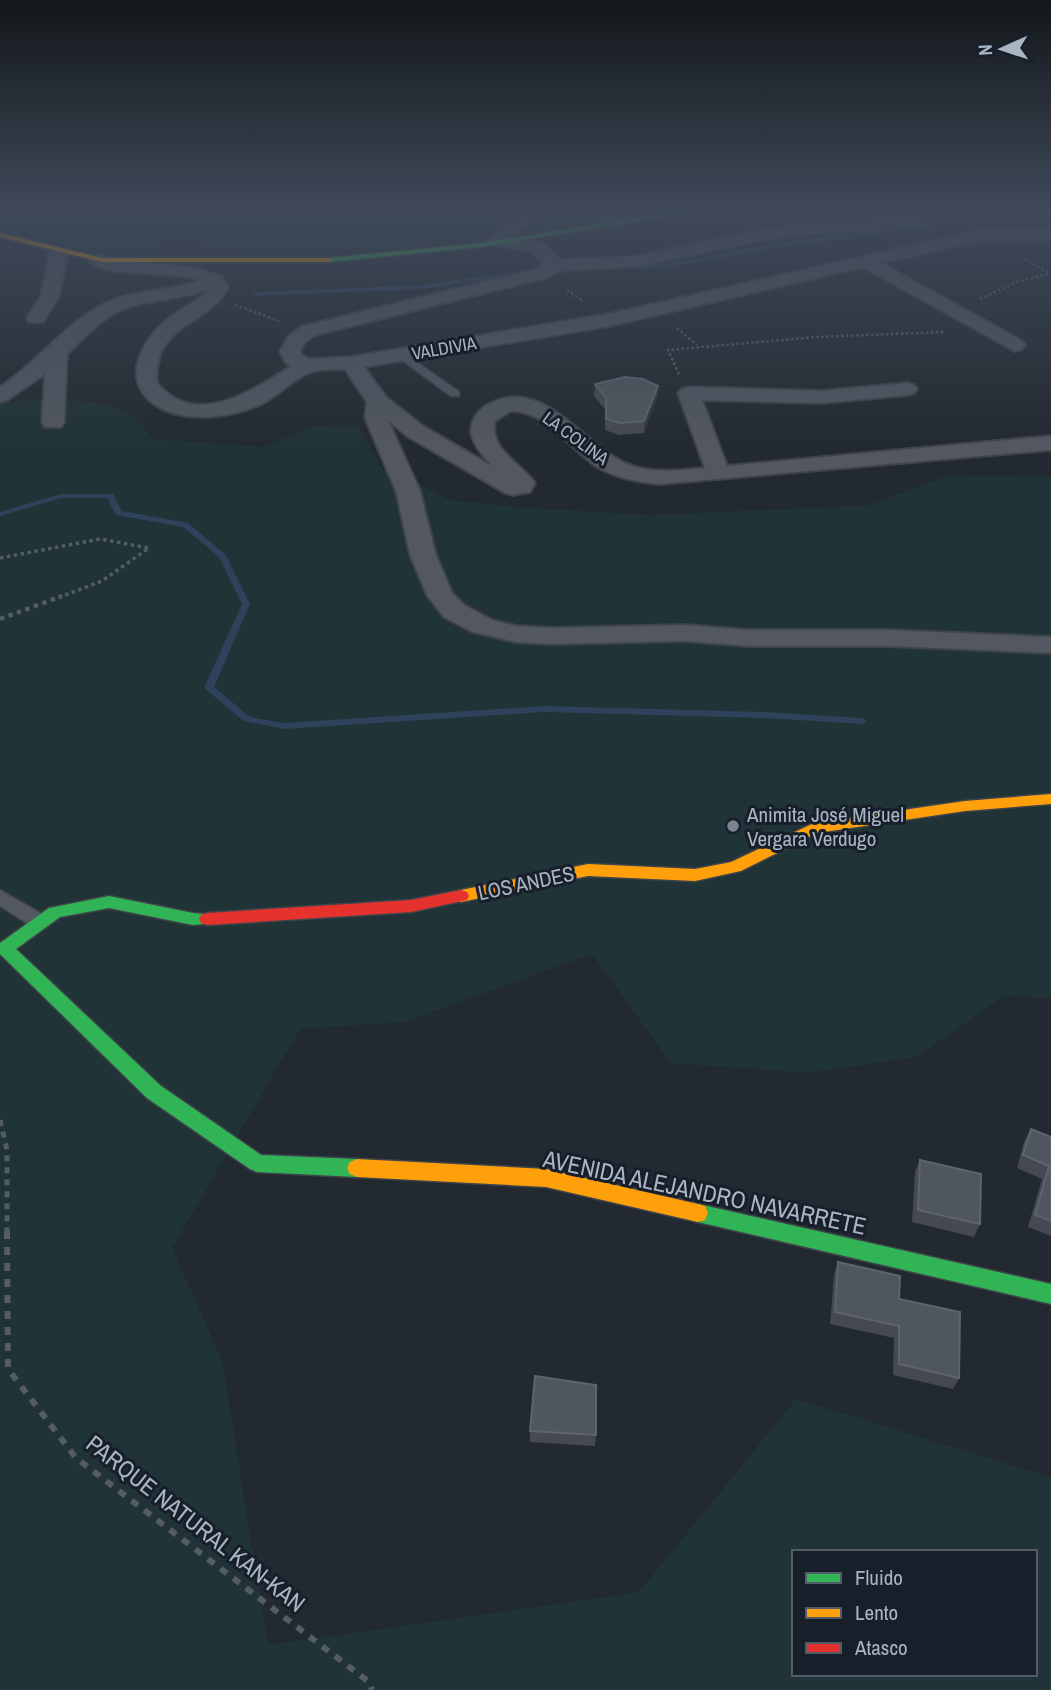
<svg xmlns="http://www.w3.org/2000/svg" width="1051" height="1690" viewBox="0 0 1051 1690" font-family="'Archivo Narrow',sans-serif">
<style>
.green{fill:#203336;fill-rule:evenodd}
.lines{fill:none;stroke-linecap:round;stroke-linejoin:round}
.stream{fill:#2e425b;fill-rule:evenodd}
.lane-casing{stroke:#3f444a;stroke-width:3}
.street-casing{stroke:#3f444a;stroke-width:4}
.fast-casing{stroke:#3f444a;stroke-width:3}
.slow-casing{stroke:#3f444a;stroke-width:3}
.jam-casing{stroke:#3f444a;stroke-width:3}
.path-far4{stroke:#555c63;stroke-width:2.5;stroke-dasharray:2.5 2.5;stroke-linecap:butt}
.path-far3{stroke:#555c63;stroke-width:3.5;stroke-dasharray:3.5 3.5;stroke-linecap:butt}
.path-far2{stroke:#555c63;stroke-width:4.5;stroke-dasharray:4.5 4.5;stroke-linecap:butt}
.path-far1{stroke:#555c63;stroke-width:5;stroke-dasharray:6 6;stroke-linecap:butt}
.path{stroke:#555c63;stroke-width:6;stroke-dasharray:8 8;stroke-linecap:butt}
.lane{fill:#525760;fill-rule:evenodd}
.street{fill:#525760;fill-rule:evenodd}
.fast{fill:#30b455;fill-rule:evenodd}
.slow{fill:#ff9f0a;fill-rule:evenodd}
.jam{fill:#e5322d;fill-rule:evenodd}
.wall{fill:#454a52}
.shaded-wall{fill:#33383f}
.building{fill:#50565e;stroke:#5e646e;stroke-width:2}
.poi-dot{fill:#7b8490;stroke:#171f2b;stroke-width:2.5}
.labels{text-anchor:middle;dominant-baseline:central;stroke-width:6;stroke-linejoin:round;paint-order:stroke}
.far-street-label{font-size:18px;fill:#aab5c4;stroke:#171f2b}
.poi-label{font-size:21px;fill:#aab5c4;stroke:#171f2b;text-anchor:start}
.street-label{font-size:21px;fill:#aab5c4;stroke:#171f2b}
.near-street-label{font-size:24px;fill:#aab5c4;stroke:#171f2b}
</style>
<rect width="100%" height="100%" fill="#232930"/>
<path class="green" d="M0,211H514L487,235L323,252L242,254L245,247L164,236L154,255C126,254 95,256 67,248C38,238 34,229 0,229Z
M552,211H598L604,222L514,233Z
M46,400L94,402L128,411L154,439L265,447L310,426L357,425L384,470L396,473L450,500L517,507L648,515L856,506L869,505L950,475L1051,477V998L1005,996L916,1057L808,1073L671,1063L592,954L404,1022L300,1029L172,1248L222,1360L268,1645L639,1592L796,1399L1051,1477V1690H0V401ZM794,1552H1035V1674H794Z"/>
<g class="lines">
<path class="stream" d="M17,211H61L230,218L278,211H292L230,222Z
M953,220L955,223L767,249L666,268L620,269L617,267L620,265L666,264L767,245Z
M535,269L538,271L537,272L422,289L256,296L253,294L256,292L422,285Z
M61,494H113L122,511L188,523L225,554L250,604L214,687L250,717L284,723L545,706L765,712L862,718L867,721L862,724L765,718L545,712L284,729L244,721L204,688L242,604L219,557L183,527L116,515L107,498H61L0,516V512Z"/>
<defs>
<path id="lane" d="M402,352L459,392V396H451L398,357V353Z
M0,890L47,917L49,922L47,927H33L0,906Z"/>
<path id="street" d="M527,211H546L511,237L544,244L560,260L639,256L762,230L805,224L887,218L928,211L1013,212L1021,217L1013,222L929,221L887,228L805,234L762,240L639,266L558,271L549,277L315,335L304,343L300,351L302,355L309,359L351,357L609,314L981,230L1051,229V239L981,240L881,263L1022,341L1025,345L1022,349L1015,351L863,267L609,326L364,367L386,397L423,426L492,466C484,457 471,443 471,430C471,420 480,408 489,404C545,375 584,448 630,465C653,474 681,470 705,468L678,393L682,389L689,387L822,391L907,383L914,385L917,389L914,393L907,395L822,403L702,400L727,466L1051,436V450L659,484C637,482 615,478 596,466C569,448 546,410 510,411L495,421C489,450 521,463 535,483L530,492L513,495L505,493L407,436L388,420L420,491L436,555L452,593L464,605L492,620L516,626L551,628L684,625L749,630H888L1051,637V653L888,646H749L684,641L551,644L516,642L473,632L444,617L427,595L410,555L396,491L365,418L367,402L345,369C334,370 318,368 308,373C291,381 277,397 259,405C227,419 174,425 147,398C133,383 134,367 143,349C150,334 165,320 179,311C189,304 203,299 209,289C183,299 155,299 128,307C104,315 85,337 67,354L64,422L61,427H45L42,422L45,374L7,400L0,402V387C40,361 70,316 115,299C142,289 173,291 200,280C173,270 106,279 88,260L91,256C101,254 113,259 124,261C158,265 190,263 222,277L228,288C207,327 153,322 157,383C196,430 253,390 291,366L286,363L280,351L289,336L301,327L537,269L544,264L532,252L489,244L487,240Z
M596,211H613L622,223L620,226H608Z
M59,247L68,252L59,296L43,322H29L27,318L41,296L50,252Z"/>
<path id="fast" d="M679,211H699L481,247L329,262L325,260L329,258L481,243Z
M109,896L193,913L213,915L215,919L213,923L193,925L109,908L60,917L16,949L161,1086L261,1155L357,1159L364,1162L367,1168L364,1174L357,1177L257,1172L250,1169L147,1098L0,954V943L49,908Z
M698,1204L1051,1284V1304L698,1222L691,1220L688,1213L691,1206Z"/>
<path id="slow" d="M0,233L102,258H329L333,260L329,262H102L0,237Z
M1051,794V804L965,811L817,833L741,871L695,881L588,876L461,902L455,900L453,896L455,892L461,890L588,864L695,869L731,862L814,823L965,801Z
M357,1159L546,1169L698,1204L705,1206L708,1213L705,1220L698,1222L546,1187L357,1177L350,1174L347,1168L350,1162Z"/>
<path id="jam" d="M461,890L467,892L469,896L467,900L411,912L207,925L201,923L199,919L201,915L207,913L411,900Z"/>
</defs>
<use href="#lane" class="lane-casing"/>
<use href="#street" class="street-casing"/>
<use href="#fast" class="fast-casing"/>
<use href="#slow" class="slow-casing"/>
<use href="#jam" class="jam-casing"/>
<path class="path-far4" d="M1024,259L1050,273
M567,290L583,301
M980,299L1017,282L1051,273
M235,305L279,321
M677,328L697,345
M679,374L668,350L817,337L944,332"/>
<path class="path-far3" d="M0,558L100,539L149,548L102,581L58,598"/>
<path class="path-far2" d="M0,619L62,596"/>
<path class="path-far1" d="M0,1120L7,1150V1233"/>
<path class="path" d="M7,1231L8,1369L76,1458L369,1682L372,1690"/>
<use href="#lane" class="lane"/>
<use href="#street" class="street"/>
<use href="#fast" class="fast"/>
<use href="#slow" class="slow"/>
<use href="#jam" class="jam"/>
</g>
<path class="wall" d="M595,384L658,386L657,397L644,433L619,435L605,430V409L594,396Z
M1031,1129L1051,1137V1236L1028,1227L1042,1179L1017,1168L1024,1142Z
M920,1160L980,1224L974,1237L912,1222L915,1172Z
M838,1262L899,1299L959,1378L953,1389L893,1375L894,1338L830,1324L834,1275Z
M530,1431L596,1435L595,1446L530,1442Z"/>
<path class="shaded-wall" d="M658,386L657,397L644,433V421Z"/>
<path class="building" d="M625,377L643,379L658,386L644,421L620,423L606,419V398L595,384Z
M1031,1129L1051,1137V1221L1035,1215L1049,1166L1023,1155Z
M920,1160L981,1174L980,1224L918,1210Z
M838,1262L900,1276L899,1299L960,1312L959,1378L899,1364V1326L835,1312Z
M535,1376L596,1385V1435L530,1431Z"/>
<linearGradient id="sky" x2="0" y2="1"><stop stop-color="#13171a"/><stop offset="0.47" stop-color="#3f4959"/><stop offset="1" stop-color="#3f4959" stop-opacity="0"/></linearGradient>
<rect width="1051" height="448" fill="url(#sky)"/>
<circle class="poi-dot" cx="733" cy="826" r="7"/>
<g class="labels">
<g class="far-street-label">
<text transform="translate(444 348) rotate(-10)">VALDIVIA</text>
<text transform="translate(576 438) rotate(36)">LA COLINA</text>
</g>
<g class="poi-label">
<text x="747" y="814">Animita José Miguel<tspan x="747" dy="24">Vergara Verdugo</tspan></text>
</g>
<g class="street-label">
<text transform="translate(526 883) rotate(-12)">LOS ANDES</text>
</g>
<g class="near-street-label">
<text transform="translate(705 1192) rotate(12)">AVENIDA ALEJANDRO NAVARRETE</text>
<text transform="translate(196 1523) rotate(38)">PARQUE NATURAL KAN-KAN</text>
</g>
</g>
<rect x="792" y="1550" width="245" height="126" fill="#171f2b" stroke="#525b68" stroke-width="2"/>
<rect x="806" y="1573" width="35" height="10" fill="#30b455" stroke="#525b68" stroke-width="2"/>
<text x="855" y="1585" font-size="21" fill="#aab5c4">Fluido</text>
<rect x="806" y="1608" width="35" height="10" fill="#ff9f0a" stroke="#525b68" stroke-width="2"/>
<text x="855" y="1620" font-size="21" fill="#aab5c4">Lento</text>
<rect x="806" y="1643" width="35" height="10" fill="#e5322d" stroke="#525b68" stroke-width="2"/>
<text x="855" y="1655" font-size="21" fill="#aab5c4">Atasco</text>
<g transform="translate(1002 49) rotate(267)" stroke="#171f2b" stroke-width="5" paint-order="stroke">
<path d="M0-5L12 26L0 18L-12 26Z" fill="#aab5c4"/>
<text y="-10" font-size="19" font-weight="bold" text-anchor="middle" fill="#aab5c4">N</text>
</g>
</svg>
